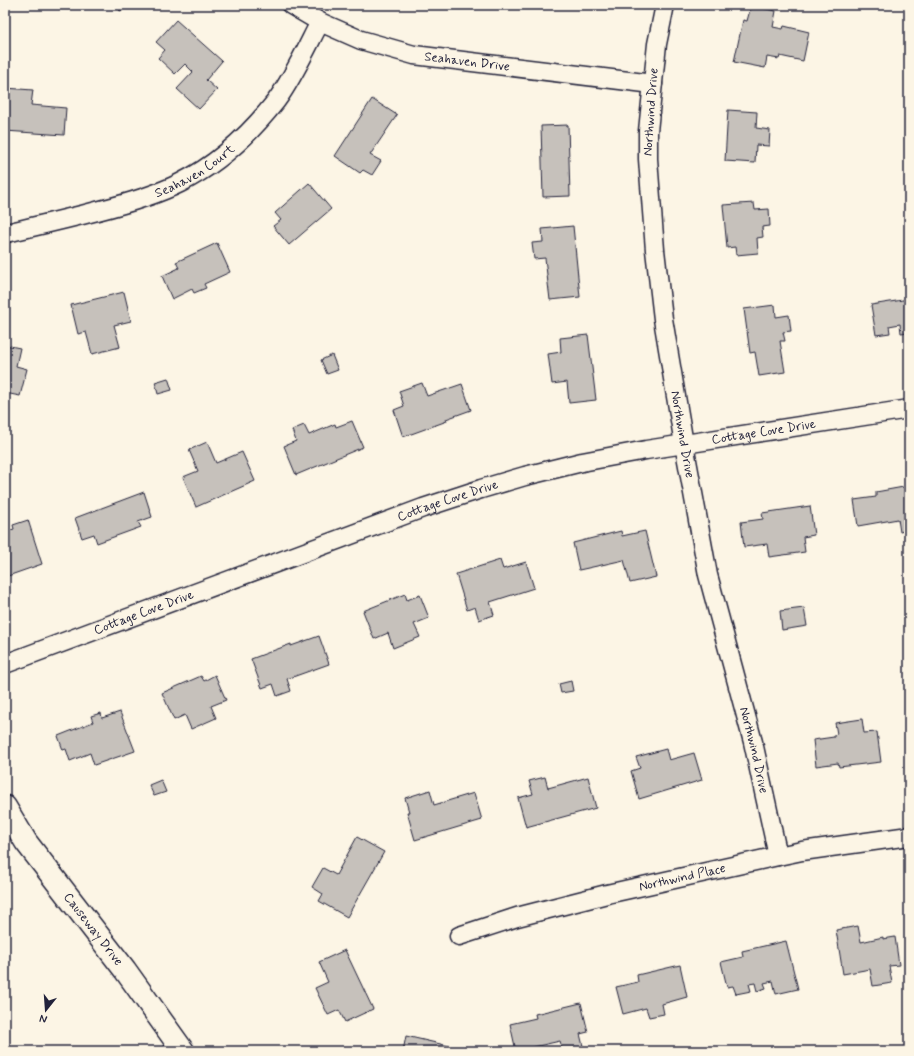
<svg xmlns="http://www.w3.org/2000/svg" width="914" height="1056" viewBox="0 0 914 1056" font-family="Mynerve,sans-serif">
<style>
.building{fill:#c6c1bb;stroke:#22223b}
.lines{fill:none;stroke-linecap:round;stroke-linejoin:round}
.minor-casing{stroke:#22223b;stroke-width:21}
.tertiary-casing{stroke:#22223b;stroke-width:25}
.minor{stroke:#fcf5e5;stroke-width:18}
.tertiary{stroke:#fcf5e5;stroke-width:22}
.labels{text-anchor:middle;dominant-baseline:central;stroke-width:4;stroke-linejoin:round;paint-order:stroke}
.street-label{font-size:13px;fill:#22223b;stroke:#fcf5e5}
</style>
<rect width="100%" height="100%" fill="#fcf5e5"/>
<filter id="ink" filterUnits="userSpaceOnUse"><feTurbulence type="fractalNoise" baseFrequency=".025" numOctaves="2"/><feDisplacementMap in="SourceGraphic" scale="8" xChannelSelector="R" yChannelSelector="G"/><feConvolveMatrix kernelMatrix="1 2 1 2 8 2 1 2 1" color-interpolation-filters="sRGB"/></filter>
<g filter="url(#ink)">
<path class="building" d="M116,5H131L120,11Z
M751,6L776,11L773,27L783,29L784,26L809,32L803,61L780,56L779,59L767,57L765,68L734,62L743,20L747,21Z
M176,20L222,61L206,80L217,90L199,109L177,89L193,72L185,64L175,74L158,58L165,50L156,42Z
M5,88L33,90L31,105L66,108L64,135L5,131Z
M372,99L397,115L370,155L381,161L372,175L363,170L360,173L335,156Z
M728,110L757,112L756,128L770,130L769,146L756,145L755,163L725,161Z
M568,125L570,196L543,197L541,126Z
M309,183L331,209L289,245L273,226L281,220L275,213Z
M754,203L755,210L769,209L770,226L762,227L763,237L757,238L758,253L736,255L735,247L727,248L723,205Z
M573,226L580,297L550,300L545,258L534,259L532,243L543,242L542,229Z
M217,243L230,272L204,284L206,288L194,293L192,289L172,299L162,276L179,268L176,262Z
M124,292L131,321L114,325L120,347L92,354L86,332L78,334L71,305Z
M909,299V332L901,333L900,324L889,326L890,333L876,335L871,305Z
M775,305L776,317L789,315L791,331L783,332L785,341H780L785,372L759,376L755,352L750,353L744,309Z
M588,335L596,400L569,403L567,382L552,384L548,354L561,352L560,338Z
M5,345L20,348L16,366L27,369L20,396L5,393Z
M332,355L338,370L327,374L321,360Z
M168,378L172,390L158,394L155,382Z
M422,383L427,396L462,384L471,410L446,419L447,421L403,437L394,410L404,406L399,391Z
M352,421L363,447L296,475L284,446L296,441L292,430L304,425L309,435L335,424L336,427Z
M207,442L216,463L242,452L255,481L196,507L183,477L198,471L189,450Z
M909,486V530L900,532L898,519L858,526L854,500L876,497V492Z
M144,492L152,517L138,522L141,527L97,543L94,534L82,538L75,518Z
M810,506L814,535L803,537L805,552L769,557L767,544L744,547L741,522L763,519L762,513Z
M28,520L42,564L5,577V532L14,529L13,525Z
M621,531L622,536L645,531L656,577L630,583L624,560L579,570L573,543Z
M500,560L503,569L526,562L534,588L490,602L494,615L479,620L475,607L467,610L456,574Z
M405,594L407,600L420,595L429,618L414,624L420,637L393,648L388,633L374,639L363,611Z
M804,608L807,626L782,630L780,611Z
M319,636L329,664L287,679L291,691L277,696L273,684L262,688L251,659L291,644V646Z
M215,675L226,700L211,706L216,718L191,729L185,715L174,720L162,693L201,676L204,681Z
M571,681L573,691L561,693L559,684Z
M120,712L135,751L94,765L90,753L70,761L66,749L63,750L58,736L93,722L91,716L101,713L102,718Z
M862,719L864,733L877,732L881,762L839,767L838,763L816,766L813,740L834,737V735L837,734L835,723Z
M666,749L669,760L694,753L702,780L639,799L631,771L640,768L636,757Z
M545,777L548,788L588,777L596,808L526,827L518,798L533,794L529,781Z
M161,780L166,792L154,796L149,785Z
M430,790L434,805L474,793L482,820L415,840L407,812H409L405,798Z
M357,837L384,852L347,917L319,901L323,894L312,887L323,868L336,875Z
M858,926L861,942L883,937V939L895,937L899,965L889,966L892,983L873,986L870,969L843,974L836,930Z
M786,941L798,989L776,994L773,981L764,983L766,988L757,991L755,983L749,984L751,991L736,994L733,986L727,987L721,962L743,957L742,951Z
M345,950L373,1009L345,1022L339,1010L328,1015L315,988L328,982L319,962Z
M680,965L687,997L662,1004L664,1014L649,1017L646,1008L623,1014L616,987L638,982L637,975Z
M581,1003L588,1032L580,1034L584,1050L563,1051L560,1041L516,1051L510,1024L536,1018L535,1014Z
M406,1036L462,1049V1051H403Z"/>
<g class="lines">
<defs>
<g id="minor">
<path id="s1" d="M291,5L320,22L361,40L414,55L653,84"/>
<path id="s2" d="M665,5L657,44L648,131V159L655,250L663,319L684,444L708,575L753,742L778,856"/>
<path id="s3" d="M6,233C36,226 67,219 97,211C125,204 154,196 180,183C218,164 250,134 276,101C293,78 307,47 320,22"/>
<path id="s4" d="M5,664L423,508L481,489L525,476L582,462L646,450L909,409"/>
<path id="s5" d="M459,936L517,917L607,894L778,856L802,851L909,836"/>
</g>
<g id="tertiary">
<path id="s6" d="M5,807L26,842L125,970L183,1051"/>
</g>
</defs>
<use href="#minor" class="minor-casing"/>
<use href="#tertiary" class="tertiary-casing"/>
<use href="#minor" class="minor"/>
<use href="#tertiary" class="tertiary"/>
</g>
</g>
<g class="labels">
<g class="street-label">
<text stroke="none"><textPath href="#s1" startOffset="187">Seahaven Drive</textPath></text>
<text transform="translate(651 112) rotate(-86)">Northwind Drive</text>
<text stroke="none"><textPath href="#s3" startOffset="200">Seahaven Court</textPath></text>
<text stroke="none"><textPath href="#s4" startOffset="796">Cottage Cove Drive</textPath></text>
<text stroke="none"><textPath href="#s2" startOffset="433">Northwind Drive</textPath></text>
<text stroke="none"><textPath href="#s4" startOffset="472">Cottage Cove Drive</textPath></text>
<text stroke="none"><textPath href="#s4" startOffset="148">Cottage Cove Drive</textPath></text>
<text stroke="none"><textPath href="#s2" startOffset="757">Northwind Drive</textPath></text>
<text stroke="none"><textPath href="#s5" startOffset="231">Northwind Place</textPath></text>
<text stroke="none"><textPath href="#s6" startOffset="151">Causeway Drive</textPath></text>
</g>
</g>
<rect width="914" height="1056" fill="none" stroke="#fcf5e5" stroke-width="20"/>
<rect x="10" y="10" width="894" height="1036" fill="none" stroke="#22223b" stroke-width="1.5" filter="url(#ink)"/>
<g transform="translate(46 1010) rotate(197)" stroke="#fcf5e5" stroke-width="3" paint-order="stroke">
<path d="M0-3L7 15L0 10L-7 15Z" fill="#22223b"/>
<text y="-6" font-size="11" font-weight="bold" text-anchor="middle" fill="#22223b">N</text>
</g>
</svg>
